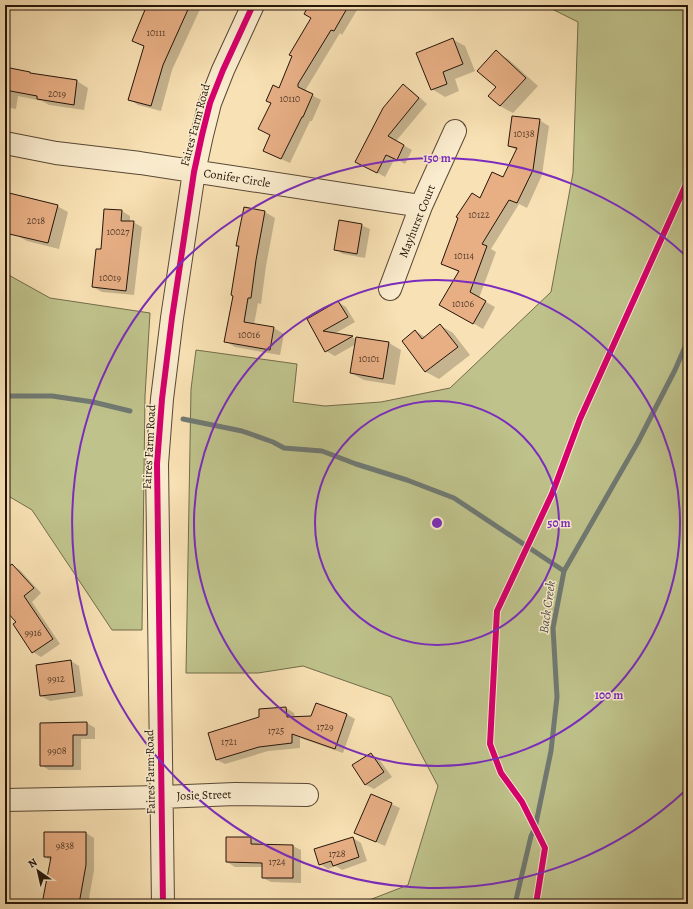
<svg xmlns="http://www.w3.org/2000/svg" width="693" height="909" viewBox="0 0 693 909" font-family="Alegreya,serif">
<style>
.green{fill:#bfc28b;stroke:#726c4a}
.shadow{fill:#0003}
.lines{fill:none;stroke-linecap:round;stroke-linejoin:round}
.stream{stroke:#707972;stroke-width:5}
.building{fill:#e8af85;stroke:#24150a}
.minor-casing{stroke:#594834;stroke-width:24}
.minor{stroke:#faecce;stroke-width:22}
.cycleway-casing{stroke:#faecce;stroke-width:8}
.cycleway{stroke:#d6006c;stroke-width:6}
.ring{fill:none;stroke:#7b2cbf;stroke-width:2}
.labels{text-anchor:middle;dominant-baseline:central;stroke-width:3;stroke-linejoin:round;paint-order:stroke}
.number-label{font-size:10px;fill:#553c29}
.street-label{font-size:12px;fill:#24150a;stroke:#faecce}
.water-label{font-size:13px;font-style:italic;fill:#504f47;stroke:#faecce}
.centre{fill:#7b2cbf;stroke:#faecce;stroke-width:2}
.ring-label{font-size:12px;text-anchor:middle;font-weight:bold;fill:#7b2cbf;stroke:#faecce;stroke-width:3;stroke-linejoin:round;paint-order:stroke}
</style>
<rect width="100%" height="100%" fill="#f8e1b4"/>
<filter id="stains"><feTurbulence type="fractalNoise" baseFrequency=".005" numOctaves="4"/><feColorMatrix values="0 0 0 0 .2 0 0 0 0 .09 0 0 0 0 .02 0 0 0 .5 -.17"/></filter>
<radialGradient id="worn" r=".72"><stop offset=".6" stop-color="#630" stop-opacity="0"/><stop offset="1" stop-color="#630" stop-opacity=".3"/></radialGradient>
<path class="green" d="M544,5H688V904H359L408,885L438,786L391,697L303,666L258,673H186L191,389L196,350L297,364L293,402L325,406L381,402L450,388L551,292L573,173L578,22Z
M5,273L50,298L150,313L145,396L142,630H112L32,510L5,494Z"/>
<path class="shadow" d="M165,5H202L172,70L161,111L138,105L129,99L145,47L133,40Z
M310,5H360L342,35L340,33L306,89V92L321,100L312,121H310L290,163L272,155L271,135L279,89L313,18Z
M452,39L465,46L475,71L455,79L459,91L445,97L432,89Z
M496,52L508,59L538,86L513,113L500,106L489,95L497,87Z
M5,68L30,73L33,75L77,81L88,88L84,110L49,105L42,101L18,96L16,109L5,107Z
M403,86L411,90L427,104L396,141L412,150L405,164L395,158L385,177L365,166Z
M539,120L549,126L542,175L527,208L519,204L491,249L496,252L479,298L495,307L483,329L441,305L459,272L442,264L481,199L504,179L517,150L509,146Z
M5,190L15,196L57,206L68,212L59,249L27,241L16,235L5,222Z
M244,209L265,212L275,218L266,266L261,304L258,303L254,325L274,328L284,334L280,355L235,347L225,341L234,296L240,247L237,245Z
M105,210L122,211L130,216V222H133L142,227L134,295L102,292L93,287L102,250Z
M361,225L370,229L365,258L343,254L335,249Z
M338,302L346,307L355,322L334,334L352,337L357,340L389,343L401,350L395,385L364,380L351,373L356,344L335,356L326,351L308,320Z
M440,325L453,333L470,355L439,379L426,372L403,341L416,331L425,337Z
M12,565L20,570L41,593L32,602L60,644L41,657L33,652L17,623L5,609V571Z
M71,661L79,666L83,696L50,701L41,696Z
M286,708L294,713L295,718L346,714L355,719L343,753L300,738V748L268,751L225,764L217,760Z
M87,723L95,728V739H81V770H49L41,765V724Z
M371,754L379,759L392,777L374,789L366,785L353,766Z
M371,795L400,808L385,846L356,833Z
M86,833L94,838V870L88,904H43L51,861L45,857Z
M250,838L259,843V845L293,846L301,850V883L271,882L263,878V867H235L227,862Z
M353,838L361,843L367,861L342,870L336,866L328,869L320,864Z"/>
<g class="lines">
<path class="stream" d="M5,396H52L93,402L130,411
M183,419L242,431L273,442L284,448L322,451L356,464L407,480L454,498L564,571
M515,904L531,836L535,828L551,751L557,697L553,628L564,571L638,442L675,370L688,340"/>
</g>
<path class="building" d="M147,5H190L163,65L151,106L128,100L144,46L132,41Z
M309,5H349L334,31L331,30L298,84V87L313,94L303,117H302L281,159L263,151L270,135L258,129L271,103L266,101L273,85L279,88L292,56L289,55L311,18L304,14Z
M453,38L463,64L443,72L447,84L431,90L416,53Z
M496,50L526,78L500,106L488,96L496,87L477,71Z
M5,67L30,72V73L77,80L74,105L37,99V96L5,90Z
M403,84L419,98L388,136L404,145L397,160L386,155L377,173L355,162L383,108Z
M512,116L540,119L533,170L517,203L509,200L482,244L487,246L470,292L486,301L473,324L439,305L459,271L441,264L458,218L456,217L472,193L480,198L492,172L503,177L517,148L508,146Z
M5,192L58,205L48,243L5,233Z
M244,207L265,211L256,260L251,298H248L244,322L274,327L270,350L224,342L233,296L231,295L239,246H236Z
M104,209L122,210L121,221H134L126,291L92,287L96,249H101Z
M339,220L362,224L357,254L334,250Z
M338,301L348,317L323,331L353,336L325,352L307,319Z
M440,324L458,347L425,372L402,341L415,330L422,339Z
M356,337L389,342L383,379L350,373Z
M12,564L34,588L24,596L53,639L32,653L13,624L16,622L5,610V570Z
M71,660L75,692L40,696L36,665Z
M316,703L347,714L335,749L292,734V743L259,747L216,760L208,733L259,717V709L286,707L287,717L311,716Z
M87,722V735H73V766H40V723Z
M371,753L384,772L365,785L352,765Z
M371,794L392,803L376,842L354,833Z
M44,832H86V865L79,904H42L51,857H44Z
M226,837H251V844L293,845V878H262V863L226,862Z
M353,837L359,857L333,866L331,861L319,865L314,849Z"/>
<g class="lines">
<defs>
<path id="minor" d="M5,143L56,153L140,163L421,206
M390,289L421,206L455,131
M5,800L162,797L235,794L307,795
M163,904L157,464L162,399L172,318L194,172L202,135L210,103L223,70L253,5"/>
</defs>
<use href="#minor" class="minor-casing"/>
<use href="#minor" class="minor"/>
<defs>
<path id="cycleway" d="M163,904L157,464L162,399L172,318L194,172L202,135L210,103L223,70L253,5
M536,904L545,848L522,802L501,773L490,744L497,611L552,494L580,419L688,180"/>
</defs>
<use href="#cycleway" class="cycleway-casing"/>
<use href="#cycleway" class="cycleway"/>
</g>
<g class="ring">
<circle cx="437" cy="523" r="122"/>
<circle cx="437" cy="523" r="243"/>
<path d="M686 790A365 365 0 1 1 686 256"/>
</g>
<g class="labels">
<g class="number-label">
<text x="156" y="32">10111</text>
<text x="57" y="93">2019</text>
<text x="290" y="98">10110</text>
<text x="524" y="133">10138</text>
<text x="479" y="214">10122</text>
<text x="36" y="220">2018</text>
<text x="118" y="231">10027</text>
<text x="464" y="255">10114</text>
<text x="110" y="277">10019</text>
<text x="463" y="303">10106</text>
<text x="249" y="334">10016</text>
<text x="369" y="358">10101</text>
<text x="33" y="632">9916</text>
<text x="56" y="678">9912</text>
<text x="325" y="726">1729</text>
<text x="276" y="730">1725</text>
<text x="229" y="741">1721</text>
<text x="57" y="750">9908</text>
<text x="65" y="845">9838</text>
<text x="337" y="853">1728</text>
<text x="277" y="861">1724</text>
</g>
<g class="street-label">
<text transform="translate(195 125) rotate(-75)">Faires Farm Road</text>
<text transform="translate(237 178) rotate(9)">Conifer Circle</text>
<text transform="translate(417 221) rotate(-68)">Mayhurst Court</text>
<text transform="translate(149 447) rotate(-87)">Faires Farm Road</text>
<text transform="translate(150 772) rotate(-91)">Faires Farm Road</text>
<text transform="translate(204 795) rotate(-2)">Josie Street</text>
</g>
<g class="water-label">
<text transform="translate(547 607) rotate(-82)">Back Creek</text>
</g>
</g>
<circle cx="437" cy="523" r="6" class="centre"/>
<g class="ring-label">
<text x="437" y="162">150 m</text>
<text x="559" y="527">50 m</text>
<text x="609" y="699">100 m</text>
</g>
<rect width="693" height="909" fill="none" stroke="#f8e1b4" stroke-width="20"/>
<rect x="6" y="6" width="681" height="897" fill="none" stroke="#24150a" stroke-width="2"/>
<rect x="10" y="10" width="673" height="889" fill="none" stroke="#24150a"/>
<g transform="translate(38 871) rotate(326)" stroke="#faecce" stroke-width="3" paint-order="stroke">
<path d="M0-3L7 15L0 10L-7 15Z" fill="#24150a"/>
<text y="-6" font-size="11" font-weight="bold" text-anchor="middle" fill="#24150a">N</text>
</g>
<rect width="100%" height="100%" filter="url(#stains)"/>
<rect width="100%" height="100%" fill="url(#worn)"/>
</svg>
